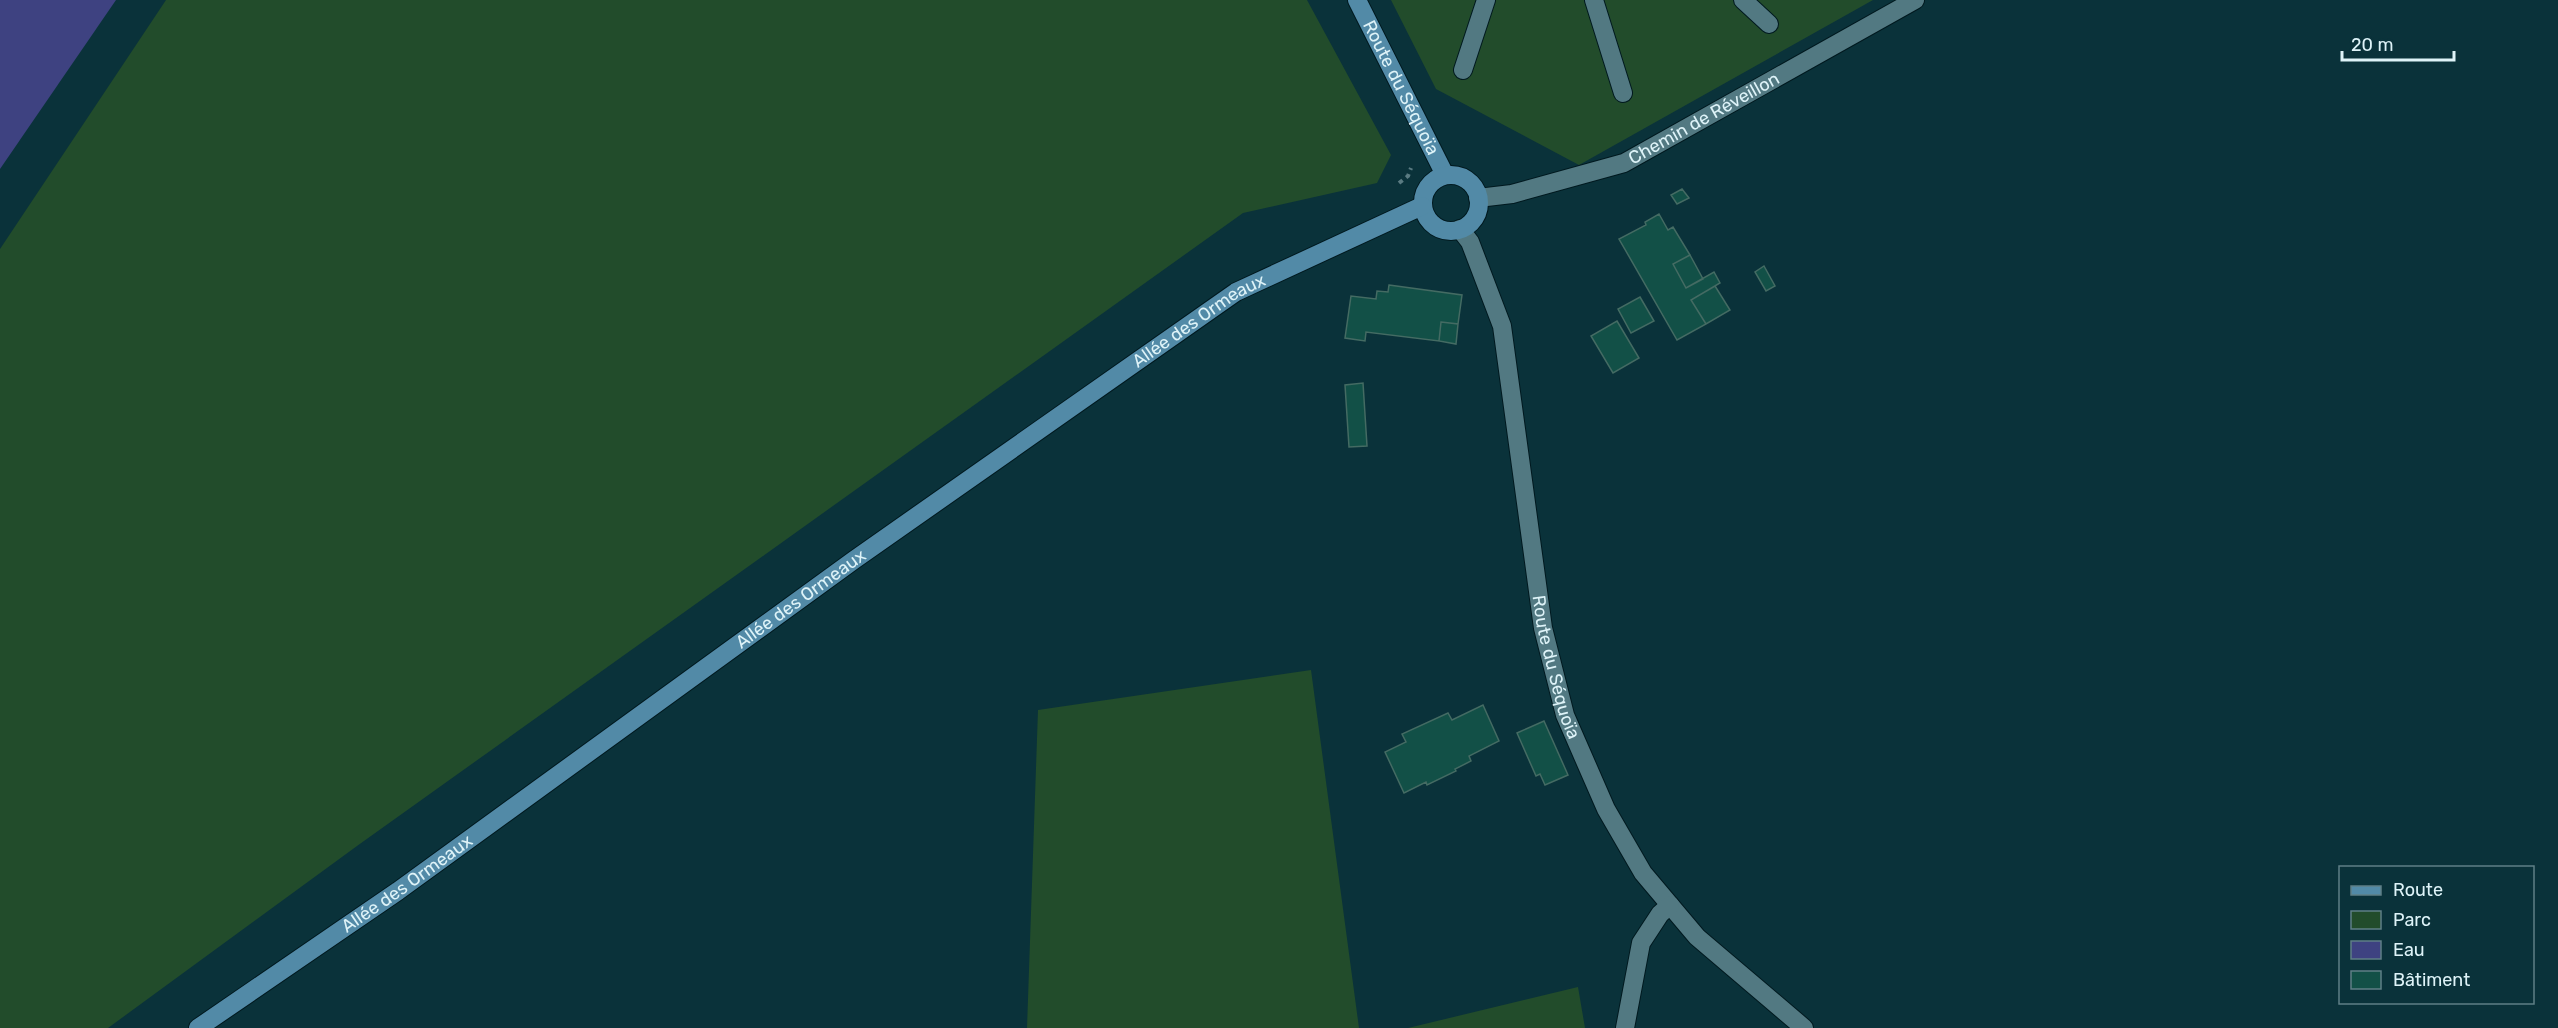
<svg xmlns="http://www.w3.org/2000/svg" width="2558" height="1028" viewBox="0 0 2558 1028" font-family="Rubik,sans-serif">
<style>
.green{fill:#224c2b}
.water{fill:#3e4281}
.building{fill:#125047;stroke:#446b63;stroke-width:1.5}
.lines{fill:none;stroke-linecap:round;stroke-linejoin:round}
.lane-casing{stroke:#00191f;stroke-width:20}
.street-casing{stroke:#00191f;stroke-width:20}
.secondary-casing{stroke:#00191f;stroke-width:20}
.path{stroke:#5a7b82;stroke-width:4;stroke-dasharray:4.5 4.5;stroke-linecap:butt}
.lane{stroke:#527982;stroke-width:18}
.street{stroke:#527982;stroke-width:18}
.secondary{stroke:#528aa7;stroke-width:18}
.labels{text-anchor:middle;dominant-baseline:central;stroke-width:4.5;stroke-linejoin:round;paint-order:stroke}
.street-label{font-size:18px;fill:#def3f8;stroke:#0a323a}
</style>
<rect width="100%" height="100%" fill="#0a323a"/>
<path class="green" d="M166,0H1307L1391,155L1377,183L1243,213L357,846L108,1028H0V249Z
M1391,0H1873L1579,165L1436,89Z
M1311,670L1359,1028H1027L1038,710Z
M1578,987L1585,1028H1408Z"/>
<path class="water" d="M0,0H116L0,169Z"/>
<path class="building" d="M1682,189L1689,198L1677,204L1671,195Z
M1659,214L1668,230L1673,227L1690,255L1673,264L1686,288L1714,272L1720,283L1691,300L1706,324L1677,340L1619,239L1646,225L1645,222Z
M1690,255L1703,279L1686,288L1673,264Z
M1764,266L1775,286L1766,291L1755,272Z
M1389,285L1462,295L1458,324L1441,322L1439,341L1366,332L1365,341L1345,338L1351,296L1376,299L1377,291L1388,292Z
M1715,286L1730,310L1706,324L1691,300Z
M1640,297L1654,321L1631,333L1618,309Z
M1617,321L1639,358L1613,373L1591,336Z
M1441,322L1458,324L1456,344L1439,341Z
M1363,383L1367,446L1349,447L1345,385Z
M1483,705L1499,741L1469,756L1471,761L1455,769L1456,771L1427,785L1426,782L1404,793L1385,752L1406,742L1402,734L1448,713L1452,720Z
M1544,721L1568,775L1545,785L1540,774L1536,776L1517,733Z"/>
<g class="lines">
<defs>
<path id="lane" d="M1594,0L1623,93
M1743,0L1769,24
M1463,70L1486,0"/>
<g id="street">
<path id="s1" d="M1478,198L1512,194L1624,163L1915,0"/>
<path id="s2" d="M1460,229L1470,242L1502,326L1543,628L1565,715L1606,809L1643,873L1697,937L1804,1028"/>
<path d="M1625,1028L1641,943L1660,914L1670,905"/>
</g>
<g id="secondary">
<path id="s3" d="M1357,0L1445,175"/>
<circle cx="1451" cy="203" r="28"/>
<path id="s4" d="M198,1028L398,891L854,560L1236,292L1422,206"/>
</g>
</defs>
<use href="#lane" class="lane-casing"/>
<use href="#street" class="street-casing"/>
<use href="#secondary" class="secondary-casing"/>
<path class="path" d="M1399,183L1408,176L1411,168"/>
<use href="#lane" class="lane"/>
<use href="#street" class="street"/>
<use href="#secondary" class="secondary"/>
</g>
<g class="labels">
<g class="street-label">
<text stroke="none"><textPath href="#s3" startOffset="98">Route du Séquoïa</textPath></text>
<text stroke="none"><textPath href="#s1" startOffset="242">Chemin de Réveillon</textPath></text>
<text stroke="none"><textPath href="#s4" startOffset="1226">Allée des Ormeaux</textPath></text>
<text stroke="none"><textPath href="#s4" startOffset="740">Allée des Ormeaux</textPath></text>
<text stroke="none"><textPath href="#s2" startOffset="452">Route du Séquoïa</textPath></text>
<text stroke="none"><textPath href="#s4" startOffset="254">Allée des Ormeaux</textPath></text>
</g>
</g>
<rect x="2339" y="866" width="195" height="138" fill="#0a323a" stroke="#5f7f86" stroke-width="1.5"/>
<rect x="2351" y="886" width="30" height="9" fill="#528aa7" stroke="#5f7f86" stroke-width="1.5"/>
<text x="2393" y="896" font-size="18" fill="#def3f8">Route</text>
<rect x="2351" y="911" width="30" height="18" fill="#224c2b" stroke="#5f7f86" stroke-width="1.5"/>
<text x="2393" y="926" font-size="18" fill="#def3f8">Parc</text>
<rect x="2351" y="941" width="30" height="18" fill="#3e4281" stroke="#5f7f86" stroke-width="1.5"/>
<text x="2393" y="956" font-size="18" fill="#def3f8">Eau</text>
<rect x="2351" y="971" width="30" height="18" fill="#125047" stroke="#5f7f86" stroke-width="1.5"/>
<text x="2393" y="986" font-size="18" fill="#def3f8">Bâtiment</text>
<path d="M2342 51v9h112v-9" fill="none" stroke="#def3f8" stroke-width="3"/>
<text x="2351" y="51" font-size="18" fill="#def3f8" stroke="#0a323a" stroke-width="4.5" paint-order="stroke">20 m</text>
</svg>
